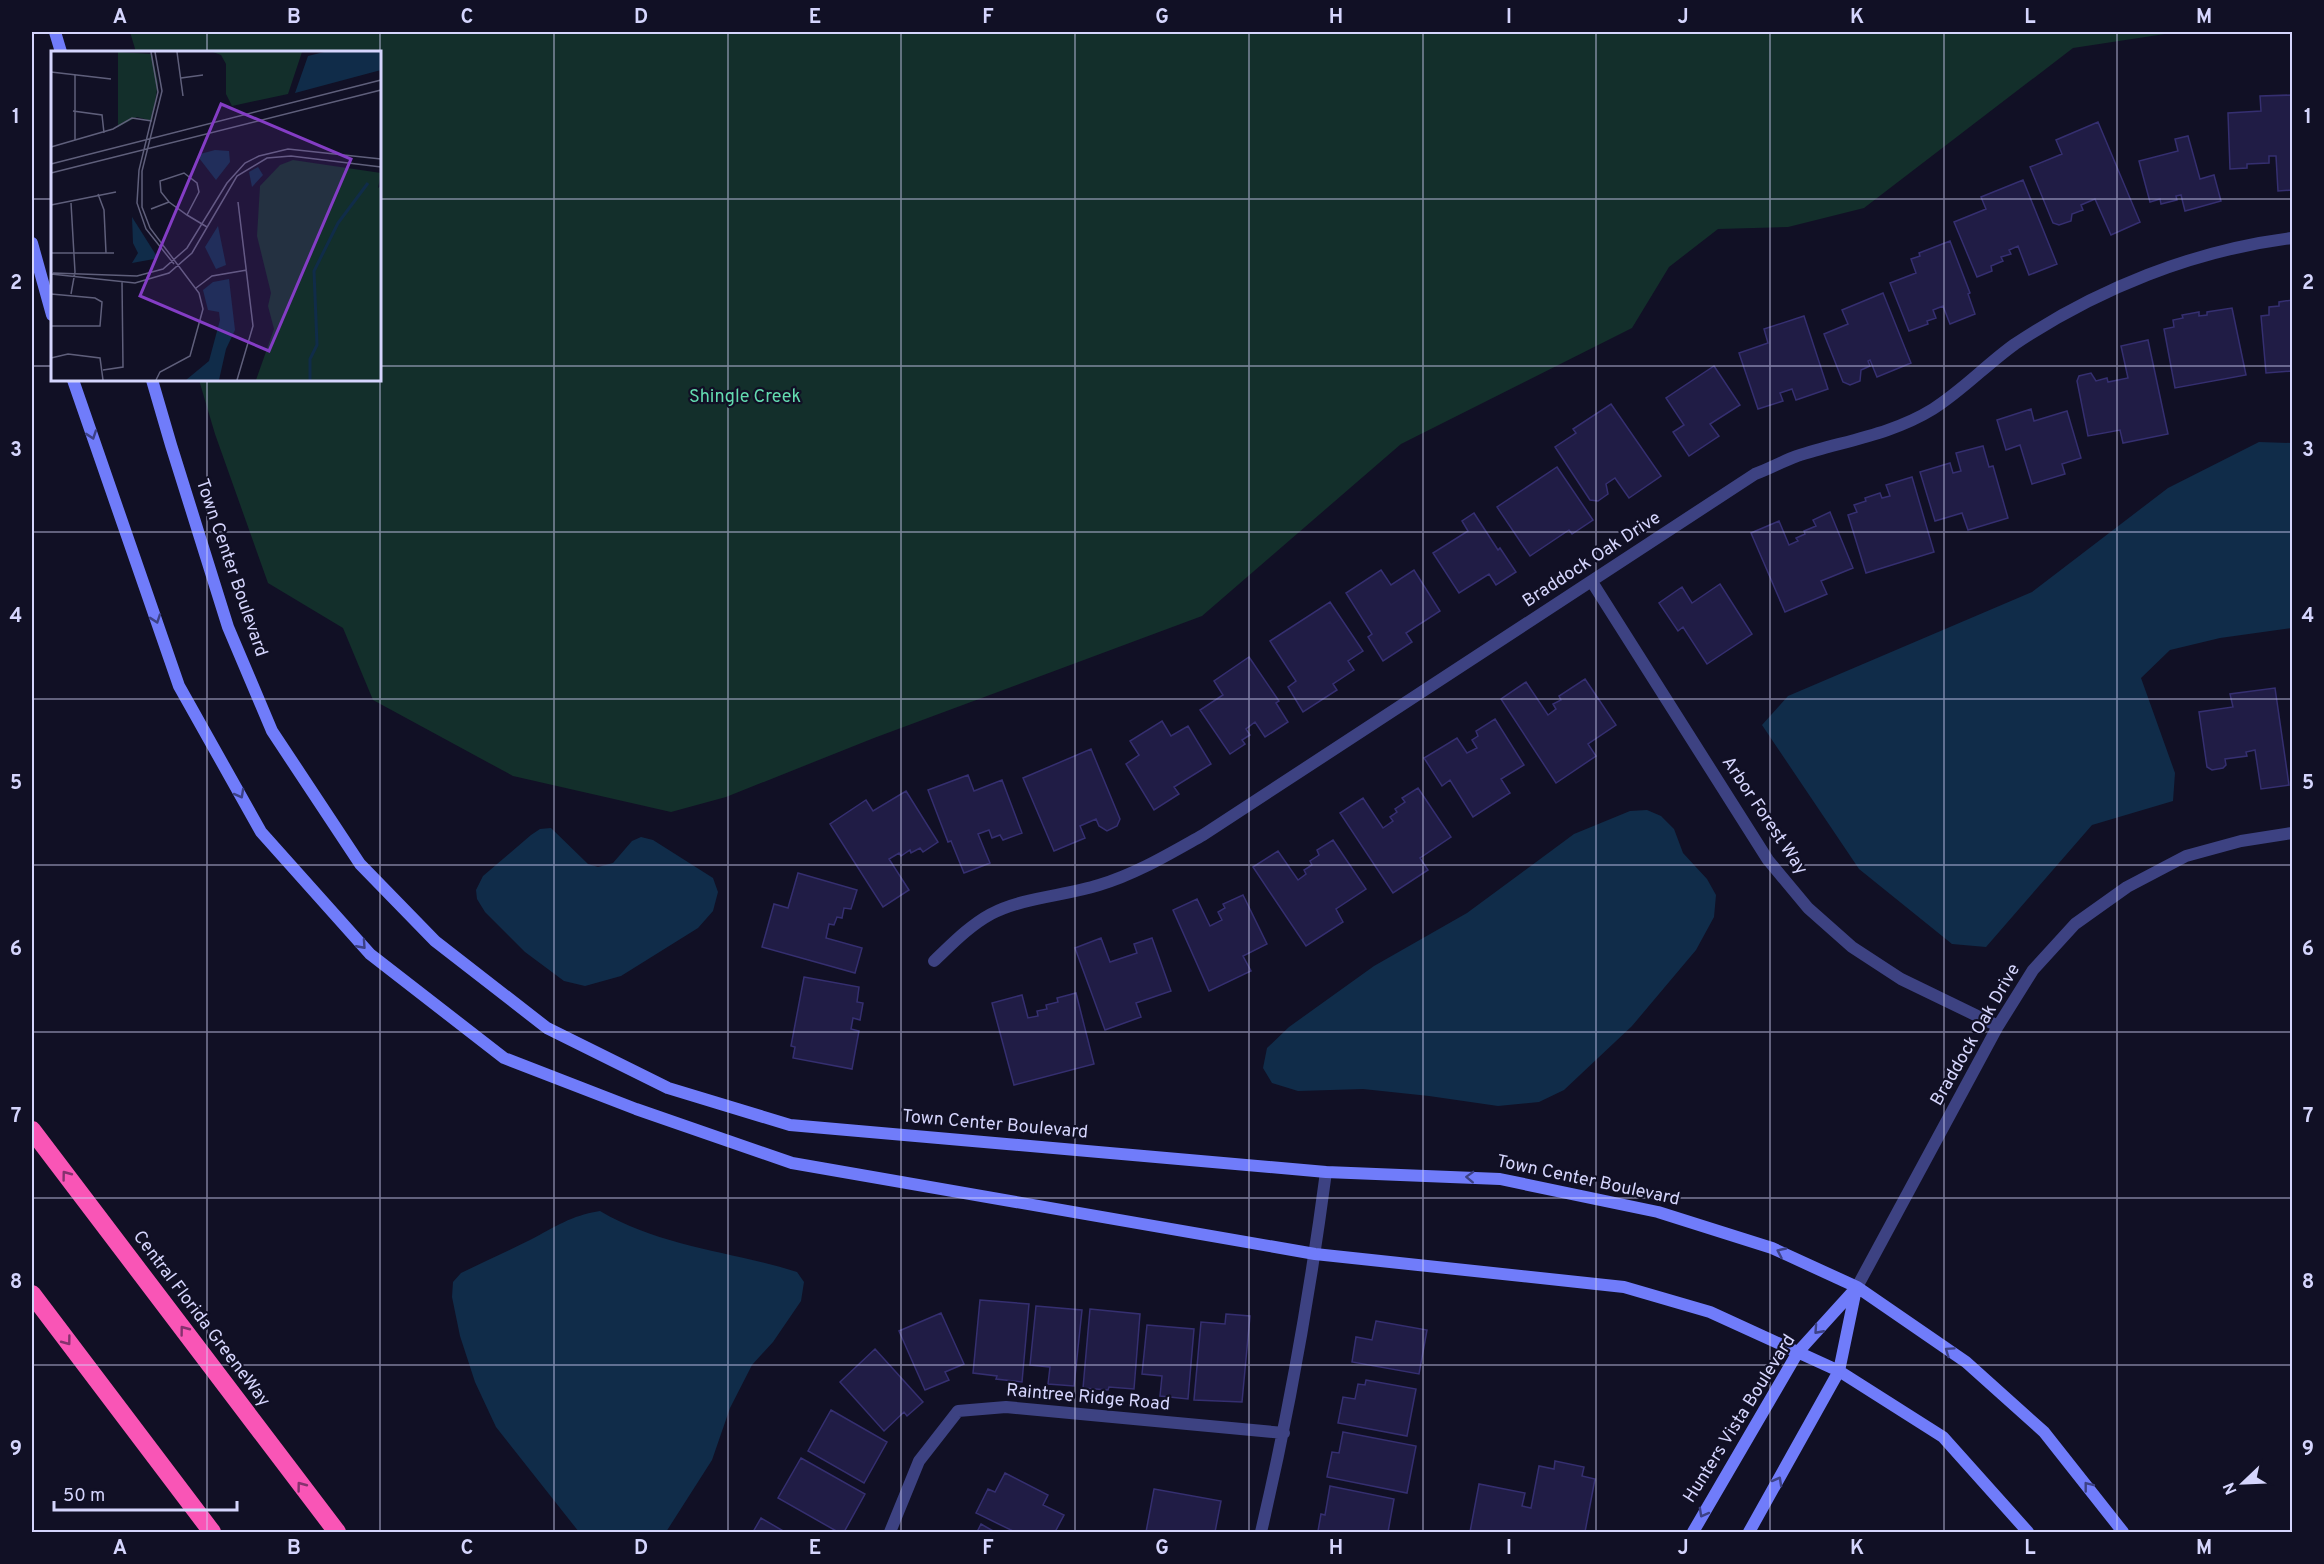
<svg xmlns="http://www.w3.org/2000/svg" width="2324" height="1564" viewBox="0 0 2324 1564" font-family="Overpass,sans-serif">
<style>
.green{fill:#132f2b}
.water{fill:#102c49}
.building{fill:#201c45;stroke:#352f70;stroke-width:1.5}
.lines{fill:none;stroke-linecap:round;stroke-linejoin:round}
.street{stroke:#3d4282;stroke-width:12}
.secondary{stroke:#707cfa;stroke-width:12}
.highway{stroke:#f955b6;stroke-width:18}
.oneway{stroke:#3c4185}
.oneway2{stroke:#85326e}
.grid{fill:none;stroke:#d5d5fd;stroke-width:1.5;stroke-opacity:0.55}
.labels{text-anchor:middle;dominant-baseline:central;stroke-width:4.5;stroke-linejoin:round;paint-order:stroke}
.park-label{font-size:18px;fill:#63dbb0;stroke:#111025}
.street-label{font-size:18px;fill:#d5d5fd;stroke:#111025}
.inset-river{fill:none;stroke:#102c49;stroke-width:3}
.inset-road{fill:none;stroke:#5f5f7b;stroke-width:1.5}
.view{fill:#843dc5;fill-opacity:0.15;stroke:#843dc5;stroke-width:3}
.inset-edge{fill:none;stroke:#d5d5fd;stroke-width:3}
.neatline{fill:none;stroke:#d5d5fd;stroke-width:2}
.grid-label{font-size:20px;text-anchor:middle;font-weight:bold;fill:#d5d5fd}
</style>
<rect width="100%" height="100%" fill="#111025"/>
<path class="green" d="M130,32H2178L2073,48L1864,208L1788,227L1718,229L1669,267L1632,328L1401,444L1202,616L874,738L726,797L671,812L513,776L373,700L343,628L268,583L215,434L199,380H380V52H136Z"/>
<path class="water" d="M2259,442L2292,443V628L2220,638L2170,650L2141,678L2175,773L2173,801L2092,825L1986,947L1952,944L1859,869L1762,725L1788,696L2032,592L2168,488Z
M1647,810L1661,816L1674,829L1683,853L1707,879L1716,895L1714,917L1696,950L1632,1026L1564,1090L1539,1102L1498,1106L1429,1096L1363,1089L1298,1091L1272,1083L1263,1068L1267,1048L1289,1027L1374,966L1467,913L1574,834L1630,811Z
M551,828L588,864L598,867L613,863L632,841L641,837L653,840L713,878L718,892L713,911L698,928L621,976L585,986L564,981L525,952L485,912L477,899L476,890L483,876L531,835L540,829Z
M600,1211C661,1247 730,1251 797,1272L804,1282L801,1301L773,1342L752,1365L730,1408L712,1460L666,1532H579L496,1427L475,1382L460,1336L452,1297L453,1282L461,1273C484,1262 508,1251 530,1240C557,1226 570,1216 600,1211Z"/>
<path class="building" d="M2292,95V190L2278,191L2276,156H2269V163L2247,164V168L2230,169L2228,113L2261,111L2260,96Z
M2098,122L2140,222L2111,235L2095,199L2081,205L2083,210L2072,214L2071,221L2059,225L2053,223L2030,167L2062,154L2056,140Z
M2188,136L2200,179L2214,175L2221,201L2185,211L2181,195L2176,196L2177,200L2161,204L2160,199L2150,202L2139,161L2178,151L2175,139Z
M2023,180L2057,264L2029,275L2018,246L2009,250L2011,254L2001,257L2003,261L1991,266L1992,271L1977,277L1954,222L1986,209L1981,197Z
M1950,241L1970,293L1968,294L1975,314L1950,324L1943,306L1933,310L1936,318L1927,321L1928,324L1909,331L1890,283L1916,273L1911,259L1920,256L1919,253Z
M1883,293L1911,363L1877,377L1870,360L1868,361L1870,366L1861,370L1860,381L1850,385L1843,382L1824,334L1848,324L1842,310Z
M2292,300V371L2266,373L2261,316L2269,315V307L2279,306V302Z
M2232,308L2246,375L2175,388L2164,329L2174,327L2173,320L2183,318L2182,315L2199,312V316L2207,315V312Z
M1804,316L1828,389L1796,400L1792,389L1780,393L1783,401L1758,409L1739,353L1768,343L1764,329Z
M2148,340L2168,434L2123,443L2120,430L2088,436L2077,381L2079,376L2091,373L2096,381L2107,378L2108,382L2128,378L2121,346Z
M1714,366L1740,405L1710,424L1719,436L1689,456L1673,432L1684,425L1666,398Z
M1611,404L1661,476L1629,498L1615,478L1606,484L1608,494L1598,501L1590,500L1555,447L1576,433L1573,429Z
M2031,409L2034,421L2067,411L2081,458L2062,464L2065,474L2032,484L2020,445L2006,450L1997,420Z
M1983,446L1989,467L1993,466L2008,518L1968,530L1962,513L1935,521L1920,472L1950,463L1953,473L1961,471L1956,453Z
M1557,467L1593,520L1572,534L1569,530L1530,556L1497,507Z
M1912,477L1934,552L1866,573L1848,515L1857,512L1854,505L1866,501L1865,498L1880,493L1882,498L1890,496L1886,485Z
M1830,512L1853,568L1821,581L1827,594L1785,612L1751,533L1779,521L1789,545L1798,541L1796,538L1805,534L1804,531L1816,526L1813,520Z
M1474,513L1498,550L1500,548L1516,572L1496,585L1489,574L1459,593L1433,553L1468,531L1462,521Z
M1381,570L1391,585L1414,570L1440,611L1406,633L1412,642L1383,661L1368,637L1372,634L1346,593Z
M1720,584L1752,634L1707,664L1683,627L1678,631L1659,603L1682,587L1692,603Z
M1330,602L1363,651L1348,661L1354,670L1333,684L1337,690L1303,712L1288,687L1296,681L1270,641Z
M1249,657L1279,701L1276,703L1288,722L1265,737L1255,722L1246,729L1250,735L1242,740L1245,744L1230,754L1200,710L1223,695L1214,681Z
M1585,679L1616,725L1588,744L1596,756L1556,783L1501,699L1526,682L1548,715L1556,709L1553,704L1561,700L1559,696Z
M2275,688L2289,785L2261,789L2255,750L2246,752L2247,756L2225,759L2226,765L2223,768L2212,770L2207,767L2199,712L2233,707L2230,694Z
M1495,719L1524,765L1501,779L1510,793L1473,817L1450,780L1442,786L1424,758L1457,738L1467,753L1477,748L1472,740L1478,736L1476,731Z
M1162,721L1171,736L1188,726L1211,764L1174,787L1179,794L1154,810L1126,764L1139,755L1130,741Z
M1091,749L1120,819L1117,826L1107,831L1099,826L1096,819L1080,826L1085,838L1054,851L1023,778Z
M968,775L974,791L1002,780L1022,833L1003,840L1000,835L992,838L989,830L978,834L990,863L964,873L951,841L948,842L928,790Z
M1418,788L1451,837L1420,858L1428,870L1393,893L1340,813L1363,798L1383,828L1393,821L1390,817L1397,812L1395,809L1405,802L1402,798Z
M906,791L938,842L923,852L920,848L911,853L910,850L901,856L899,853L889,859L909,890L883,907L830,824L866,800L873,811Z
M1333,840L1366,889L1336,909L1343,922L1306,946L1253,867L1278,851L1298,880L1306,874L1304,870L1312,865L1310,861L1319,855L1317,850Z
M798,873L857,890L851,909L844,908L842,918L837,917L834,925L829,924L826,938L862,948L855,973L762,947L774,904L788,908Z
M1243,895L1267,944L1243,956L1251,971L1209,991L1173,910L1197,899L1210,926L1222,920L1218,912L1225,908L1223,904Z
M1101,938L1110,962L1137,953L1134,944L1152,938L1171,991L1136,1003L1141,1017L1105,1030L1075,948Z
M804,977L859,987L857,1002L863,1003L860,1020L853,1018L851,1029L859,1031L852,1069L793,1058L795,1047L791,1046Z
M1076,993L1094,1064L1014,1085L992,1003L1022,995L1028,1018L1038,1016L1037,1011L1047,1009L1046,1005L1058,1002L1057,998Z
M980,1300L1029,1304L1022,1382L996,1379L997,1376L973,1373Z
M1036,1306L1082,1310L1074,1386L1048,1384L1050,1367L1030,1365Z
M1090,1309L1140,1314L1134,1389L1109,1387L1108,1390L1083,1388Z
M941,1313L964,1364L945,1372L949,1380L925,1390L899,1331Z
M1226,1314L1250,1316L1242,1402L1194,1400L1201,1322L1225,1324Z
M1376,1321L1427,1330L1419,1374L1352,1362L1356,1337L1372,1340Z
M1147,1325L1194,1329L1188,1399L1160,1396L1162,1376L1142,1374Z
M875,1349L923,1402L907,1416L904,1412L884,1431L840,1382Z
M1366,1380L1416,1389L1407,1436L1338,1423L1343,1397L1355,1399L1358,1384L1365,1385Z
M831,1410L887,1442L864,1483L808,1451Z
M1343,1432L1416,1446L1407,1493L1327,1477L1332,1452L1339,1453Z
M801,1458L865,1494L844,1532H838L778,1498Z
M1555,1461L1584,1467L1582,1476L1595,1479L1585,1532H1470L1479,1484L1525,1493L1522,1506L1531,1508L1539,1466L1554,1469Z
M1005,1473L1048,1495L1043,1505L1064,1515L1055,1532H1015L976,1513L988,1489L995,1492Z
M1330,1486L1394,1499L1388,1532L1318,1531L1321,1514L1325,1515Z
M1154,1489L1221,1501L1215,1532H1146Z
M761,1518L785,1532H753Z
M981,1524L995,1532H977Z"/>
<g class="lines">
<path class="street" d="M1592,582L1768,860L1808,908L1852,947L1901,979L1998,1026
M934,961C952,944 969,926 991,914C1024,897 1064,896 1099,885C1136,874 1169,854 1203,835L1755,474C1769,469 1783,461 1797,456C1843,441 1891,435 1933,409C1963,390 1987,364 2015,344C2097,289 2194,250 2292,238
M1857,1287L1998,1026L2033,970L2075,924L2127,887L2186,856L2241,841L2292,833
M890,1532L919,1461L958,1411L1006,1407L1284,1433
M1261,1532C1289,1413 1310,1293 1326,1172"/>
<path class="secondary" d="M55,32L61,52
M32,243L52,315
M73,380L179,686L261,832L370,954L504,1058L636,1109L792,1163L1315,1254L1624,1287L1710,1312L1839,1371L1943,1437L2028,1532
M152,380L171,445L228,627L272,731L360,864L435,941L547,1028L668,1088L790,1125L1326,1172L1500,1179L1658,1212L1772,1248L1857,1287L1966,1362L2044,1432L2123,1532
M1693,1532L1798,1352L1857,1287
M1749,1532L1839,1371L1856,1289"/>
<path class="highway" d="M32,1130L337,1532
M32,1294L212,1532"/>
</g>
<defs><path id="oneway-chevron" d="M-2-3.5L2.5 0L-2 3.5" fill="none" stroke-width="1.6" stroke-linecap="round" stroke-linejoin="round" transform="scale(1.5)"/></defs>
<g class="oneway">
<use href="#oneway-chevron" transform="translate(92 435) rotate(71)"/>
<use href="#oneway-chevron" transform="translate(156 619) rotate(71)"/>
<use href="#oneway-chevron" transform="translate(240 794) rotate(61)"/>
<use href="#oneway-chevron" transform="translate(362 945) rotate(48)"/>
<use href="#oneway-chevron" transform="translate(1470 1177) rotate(-178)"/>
<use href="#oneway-chevron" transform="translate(1781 1252) rotate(-155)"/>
<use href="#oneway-chevron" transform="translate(1818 1330) rotate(132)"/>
<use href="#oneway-chevron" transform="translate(1949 1351) rotate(-145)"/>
<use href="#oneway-chevron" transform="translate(1778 1481) rotate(-61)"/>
<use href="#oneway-chevron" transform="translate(2088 1486) rotate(-128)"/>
<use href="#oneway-chevron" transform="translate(1703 1513) rotate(119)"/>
</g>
<g class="oneway2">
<use href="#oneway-chevron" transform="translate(66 1175) rotate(-127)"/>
<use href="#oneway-chevron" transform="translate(184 1330) rotate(-127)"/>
<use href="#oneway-chevron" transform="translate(67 1341) rotate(53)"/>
<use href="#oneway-chevron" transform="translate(301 1486) rotate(-127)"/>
</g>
<path class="grid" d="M207,32V52M380,32V1532M554,32V1532M728,32V1532M901,32V1532M1075,32V1532M1249,32V1532M1423,32V1532M1596,32V1532M1770,32V1532M1944,32V1532M2117,32V1532M32,199H52M380,199H2292M32,366H52M380,366H2292M207,380V1532M32,532H2292M32,699H2292M32,865H2292M32,1032H2292M32,1198H2292M32,1365H2292"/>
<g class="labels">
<g class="park-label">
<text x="745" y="397">Shingle Creek</text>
</g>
<g class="street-label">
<text transform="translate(1592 560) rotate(-33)">Braddock Oak Drive</text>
<text transform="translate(231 568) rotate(71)">Town Center Boulevard</text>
<text transform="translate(1764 816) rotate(56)">Arbor Forest Way</text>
<text transform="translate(1976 1035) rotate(-60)">Braddock Oak Drive</text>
<text transform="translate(995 1125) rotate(5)">Town Center Boulevard</text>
<text transform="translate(1588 1181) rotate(12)">Town Center Boulevard</text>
<text transform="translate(201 1319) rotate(53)">Central Florida GreeneWay</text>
<text transform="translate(1088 1398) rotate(5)">Raintree Ridge Road</text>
<text transform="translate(1740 1419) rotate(-58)">Hunters Vista Boulevard</text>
</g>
</g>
<g transform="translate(51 51)">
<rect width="330" height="330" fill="#111025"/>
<path d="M67,1L101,3L107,32L101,70L86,66L67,76ZM162,1H251L237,43L181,55L175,43V13L170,4ZM242,109L330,122L327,137L330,135V329H205L223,278L217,255L220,242L206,185L209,135L229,114Z" fill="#132f2b"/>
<path d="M273,1H330V19L244,42L257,5ZM164,99L178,100L179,111L165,129L148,107L149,103ZM207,116L212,124L201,136L198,121ZM81,166L105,204L103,208L81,212L87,202L82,192ZM167,175L175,214L165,218L154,196ZM178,228L184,279L175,298L168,329H135L158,310L169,269L168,261L157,259L152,239L162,231Z" fill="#102c49"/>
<path class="inset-river" d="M259,329V308L266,294L263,220L287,172L317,132"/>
<path class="inset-road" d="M100,1L107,41L88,119L86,152L95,178L123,213M104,1L111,40L91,120V156L99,177L148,242L152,258L139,305L109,321L105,329M126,1L132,45M0,21L60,28M24,24V89M130,27L152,24M22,60L51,64L53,82M0,96L62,78L81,67L101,70M0,113L330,29M0,122L330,39M47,143L53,159L55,202M0,154L65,141M100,158L118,151M136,164L148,141L146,132L133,122L109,130L110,141L118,151L136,164L156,176M0,202H63M2,222L86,225L112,218L136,197L176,132L194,112L208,105L237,98L330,108M0,223L84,232L118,222L141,202L186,125L216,107L240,105L330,116M145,237L161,225L196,219M0,243L44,247L51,251L49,275H0M20,243L24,221L20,152M0,307L17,303L49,307L52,329M52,319L72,316L71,230M186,329L202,275L187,151"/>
<path class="view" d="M170,53L300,108L218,300L89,245Z"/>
<rect width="330" height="330" class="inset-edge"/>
</g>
<rect width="2324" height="1564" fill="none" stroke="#111025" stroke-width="66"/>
<g transform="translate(2243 1483) rotate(247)" stroke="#111025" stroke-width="4.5" paint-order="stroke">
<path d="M0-4.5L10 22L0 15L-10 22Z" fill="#d5d5fd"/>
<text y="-9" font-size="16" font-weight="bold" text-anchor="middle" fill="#d5d5fd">N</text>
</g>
<path d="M54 1501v9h183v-9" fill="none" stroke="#d5d5fd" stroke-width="3"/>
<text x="63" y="1501" font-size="18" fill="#d5d5fd" stroke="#111025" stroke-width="4.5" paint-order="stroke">50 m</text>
<rect x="33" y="33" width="2258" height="1498" class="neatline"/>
<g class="grid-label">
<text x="120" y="23">A</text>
<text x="294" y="23">B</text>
<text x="467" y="23">C</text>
<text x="641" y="23">D</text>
<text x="815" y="23">E</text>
<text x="988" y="23">F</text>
<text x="1162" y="23">G</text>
<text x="1336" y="23">H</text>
<text x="1509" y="23">I</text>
<text x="1683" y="23">J</text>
<text x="1857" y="23">K</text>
<text x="2030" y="23">L</text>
<text x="2204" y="23">M</text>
<text x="16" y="123">1</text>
<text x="2308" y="123">1</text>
<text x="16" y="289">2</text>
<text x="2308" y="289">2</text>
<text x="16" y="456">3</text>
<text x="2308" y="456">3</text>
<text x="16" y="622">4</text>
<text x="2308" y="622">4</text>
<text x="16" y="789">5</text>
<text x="2308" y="789">5</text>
<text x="16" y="955">6</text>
<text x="2308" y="955">6</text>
<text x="16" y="1122">7</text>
<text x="2308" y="1122">7</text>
<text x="16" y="1288">8</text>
<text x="2308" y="1288">8</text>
<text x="16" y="1455">9</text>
<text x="2308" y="1455">9</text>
<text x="120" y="1554">A</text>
<text x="294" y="1554">B</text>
<text x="467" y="1554">C</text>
<text x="641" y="1554">D</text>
<text x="815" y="1554">E</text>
<text x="988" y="1554">F</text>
<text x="1162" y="1554">G</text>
<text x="1336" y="1554">H</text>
<text x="1509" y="1554">I</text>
<text x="1683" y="1554">J</text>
<text x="1857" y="1554">K</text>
<text x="2030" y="1554">L</text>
<text x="2204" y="1554">M</text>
</g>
</svg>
